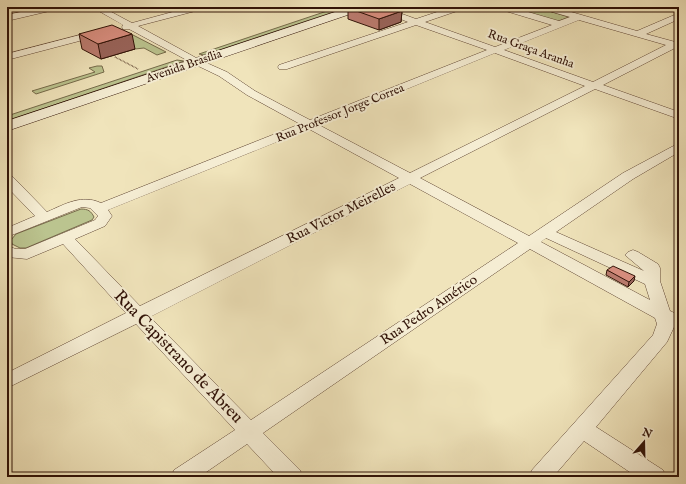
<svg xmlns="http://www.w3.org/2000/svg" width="686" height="484" viewBox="0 0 686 484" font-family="'IM FELL English',serif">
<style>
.green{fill:#bbc48f;stroke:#766b4b}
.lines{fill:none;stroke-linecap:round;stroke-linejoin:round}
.minor-casing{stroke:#604634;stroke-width:1}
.secondary-casing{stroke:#301207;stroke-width:1}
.path{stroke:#301207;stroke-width:1.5;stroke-dasharray:0.5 1;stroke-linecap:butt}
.minor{fill:#f5edd3;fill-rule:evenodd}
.secondary{fill:#f5edd3;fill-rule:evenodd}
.wall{fill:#bb7b6f;stroke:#301207}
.shaded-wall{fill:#99645a;stroke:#301207}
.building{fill:#da8f81;stroke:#301207}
.labels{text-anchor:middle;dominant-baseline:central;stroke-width:4;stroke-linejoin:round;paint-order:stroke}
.far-street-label{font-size:12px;fill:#301207;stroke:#f5edd3}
.street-label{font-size:14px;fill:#301207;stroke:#f5edd3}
.near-street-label{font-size:17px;fill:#301207;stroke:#f5edd3}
</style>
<rect width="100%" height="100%" fill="#f0e4bb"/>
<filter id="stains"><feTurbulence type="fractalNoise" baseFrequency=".005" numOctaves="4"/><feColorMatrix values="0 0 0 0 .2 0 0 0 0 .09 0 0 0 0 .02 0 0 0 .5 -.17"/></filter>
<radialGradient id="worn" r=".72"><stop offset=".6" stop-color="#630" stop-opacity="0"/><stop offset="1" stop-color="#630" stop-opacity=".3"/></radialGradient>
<path class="green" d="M339,7H349L204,55L199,54Z
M507,7H535L569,17L556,22Z
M133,35L166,52L157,55L144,48L135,49L114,39Z
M177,60L184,61L7,121V116Z
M97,66H102L104,72L36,94L32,91L95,72L89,68Z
M81,209C88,209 91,211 94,217L92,220L26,248H20L12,244L11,240L16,234Z"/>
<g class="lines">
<defs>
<path id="minor" d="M44,7H59L58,9L7,21V15Z
M92,7H102L132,23L191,7H204L203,9L138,26L200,60L227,72L255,91L310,120L487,50L416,25L287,69H279L278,67L279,65L408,22L371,7H383L416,19L452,7H464L463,9L425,22L495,47L552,25L499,9L498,7H511L559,21L570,17L542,9L541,7H554L637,31L679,13V19L646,34L679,43V49L675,48L603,85L679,112V119L595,89L420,178L529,236L623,173L679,143V152L633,179L556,232L644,271L625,255L628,252L633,250L638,252L658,264L660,268V281L670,311L679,315V329L674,327L667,342L596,427L663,470L666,477H637L584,441L553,477H529L532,470L653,335L657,324L655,318L530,249L263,433L300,470L303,477H278L247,444L199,477H171L174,470L235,430L136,324L7,388V373L126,313L63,244L27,259L7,257V246L16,249H25L95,220L98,216L90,208L82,207L7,237V228L35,216L7,187V175L12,176L47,212C65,204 82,194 101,203L300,124L247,95L219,76L194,64L129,29H123L122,27L123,25ZM579,20L666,45L593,82L504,50ZM495,53L585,86L410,173L319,125ZM309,129L399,178L140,306L75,239L105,226L112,216L108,210ZM410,184L518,243L251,420L150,317ZM546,238L645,284L650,300L541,242Z
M99,30L102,31L103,33L102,35L7,60V54Z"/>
<path id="secondary" d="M350,7H367L365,9L7,131V121Z"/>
</defs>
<use href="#minor" class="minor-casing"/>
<use href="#secondary" class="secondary-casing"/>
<path class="path" d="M115,57L138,69"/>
<use href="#minor" class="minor"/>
<use href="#secondary" class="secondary"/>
</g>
<path class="wall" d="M348,8L402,11L401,22L379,30L348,19Z
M79,34L135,49L101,59L82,49Z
M607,270L634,281L628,287L606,275Z"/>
<path class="shaded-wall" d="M402,11L401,22L379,30V19Z
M132,34L135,49L101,59L98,44Z
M635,276L634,281L628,287L629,282Z"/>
<path class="building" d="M349,7H390L402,11L379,19L348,8Z
M112,25L132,34L98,44L79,34Z
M613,266L635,276L629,282L607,270Z"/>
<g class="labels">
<g class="far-street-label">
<text transform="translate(531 49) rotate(20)">Rua Graça Aranha</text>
<text transform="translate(184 66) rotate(-19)">Avenida Brasília</text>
<text transform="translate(340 113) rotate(-22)">Rua Professor Jorge Correa</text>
</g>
<g class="street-label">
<text transform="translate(341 213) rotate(-27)">Rua Victor Meirelles</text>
<text transform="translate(429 310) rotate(-34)">Rua Pedro Américo</text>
</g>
<g class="near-street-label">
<text transform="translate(178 357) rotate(46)">Rua Capistrano de Abreu</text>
</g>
</g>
<rect width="686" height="484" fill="none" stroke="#f0e4bb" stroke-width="24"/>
<rect x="8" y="8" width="670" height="468" fill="none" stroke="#301207" stroke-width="2"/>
<rect x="12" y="12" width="662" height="460" fill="none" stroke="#301207"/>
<g transform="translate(644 442) rotate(20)" stroke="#f5edd3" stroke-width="3" paint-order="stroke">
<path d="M0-3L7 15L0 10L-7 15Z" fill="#301207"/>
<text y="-6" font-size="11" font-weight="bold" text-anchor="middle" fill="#301207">N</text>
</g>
<rect width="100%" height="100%" filter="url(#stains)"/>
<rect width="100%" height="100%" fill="url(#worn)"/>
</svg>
